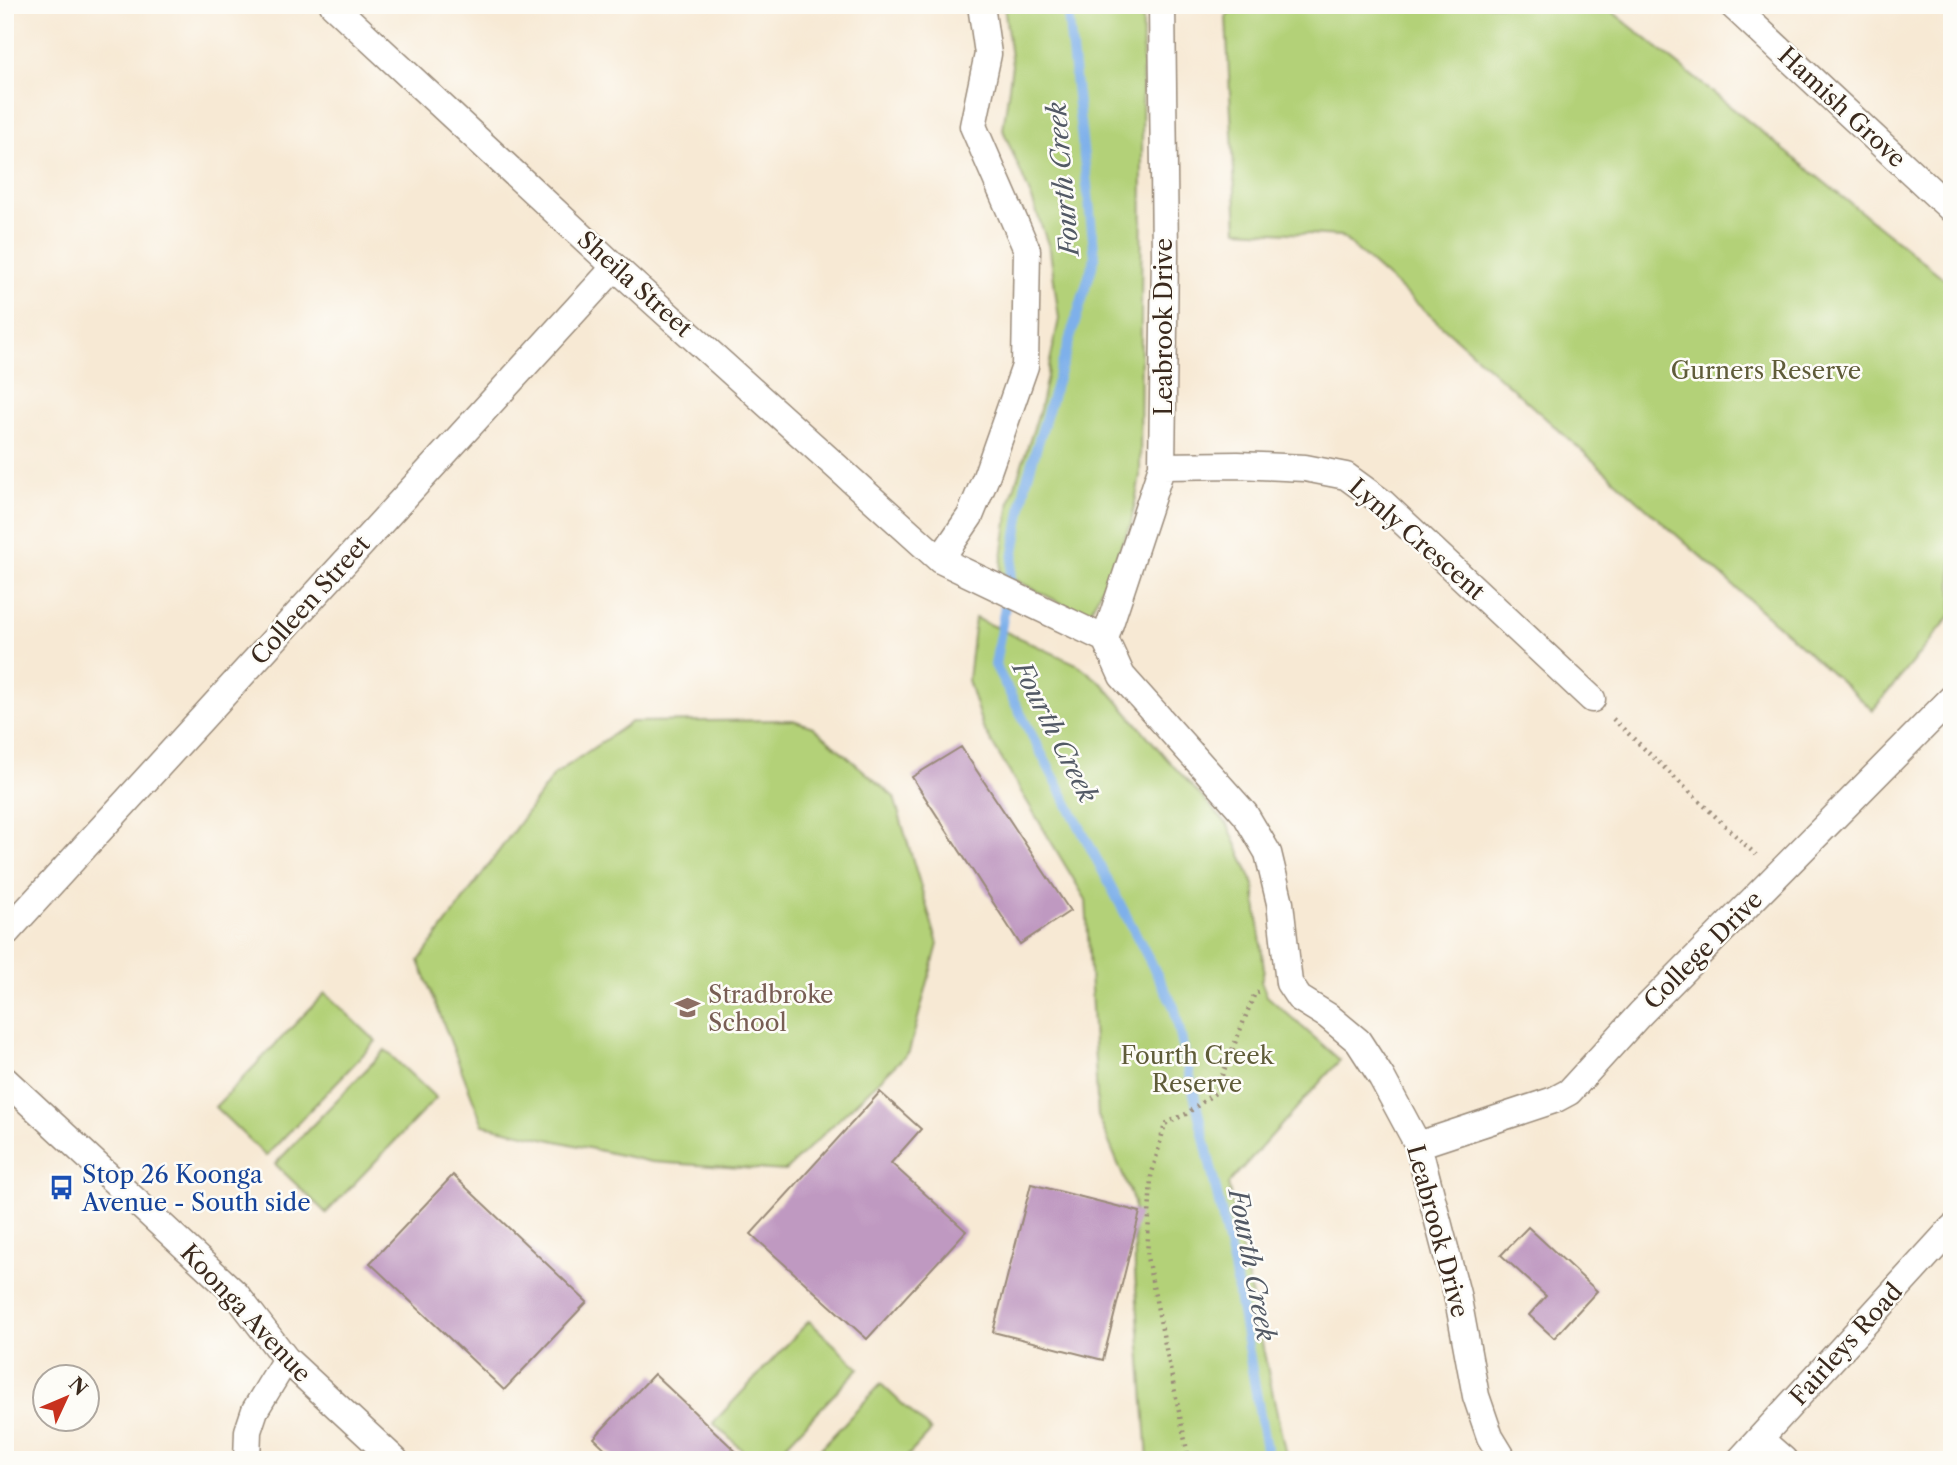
<svg xmlns="http://www.w3.org/2000/svg" width="1957" height="1465" viewBox="0 0 1957 1465" font-family="'Libre Caslon Text',serif">
<style>
.green{fill:#b3d178;stroke:#777e4b;stroke-width:2}
.lines{fill:none;stroke-linecap:round;stroke-linejoin:round}
.stream{stroke:#7eb0ea;stroke-width:10}
.building{fill:#bf99c1}
.street-casing{stroke:#998a79;stroke-width:29}
.path{stroke:#998a79;stroke-width:4.5;stroke-dasharray:2 5;stroke-linecap:butt}
.street{stroke:#fff;stroke-width:26}
.labels{text-anchor:middle;dominant-baseline:central;stroke-width:5;stroke-linejoin:round;paint-order:stroke}
.street-label{font-size:24px;fill:#3b2a1e;stroke:#fdfcf7}
.park-label{font-size:24px;fill:#5f5c39;stroke:#fdfcf7}
.education-label{font-size:24px;fill:#785e54;stroke:#fdfcf7;text-anchor:start}
.transit-label{font-size:24px;fill:#164399;stroke:#fdfcf7;text-anchor:start}
.water-label{font-size:26px;font-style:italic;fill:#525965;stroke:#fdfcf7}
</style>
<rect width="100%" height="100%" fill="#fdfcf7"/>
<filter id="ink" filterUnits="userSpaceOnUse"><feTurbulence type="fractalNoise" baseFrequency=".0143" numOctaves="2"/><feDisplacementMap in="SourceGraphic" scale="14" xChannelSelector="R" yChannelSelector="G"/><feConvolveMatrix kernelMatrix="1 2 1 2 8 2 1 2 1" color-interpolation-filters="sRGB"/></filter>
<filter id="wash" filterUnits="userSpaceOnUse"><feTurbulence type="fractalNoise" baseFrequency=".00686" numOctaves="4" result="noise"/><feDisplacementMap in="SourceGraphic" scale="28" xChannelSelector="R" yChannelSelector="G"/><feGaussianBlur stdDeviation="1.57" result="paint"/><feColorMatrix in="noise" values="0 0 0 0 0 0 0 0 0 0 0 0 0 0 0 0 0 1.4 0 .05"/><feComposite in="paint" operator="in"/></filter>
<g filter="url(#wash)">
<rect width="100%" height="100%" fill="#f7e9d4"/>
<path class="green" d="M1004,5H1143L1140,476L1131,524L1088,617L1000,572L1010,501L1040,409L1059,319L1050,250L1032,199L1003,130L1012,65Z
M1235,5H1604L1952,285V614L1873,710L1341,236L1237,230L1226,17Z
M975,618L1079,665L1105,686L1167,759L1228,825L1254,885L1264,970L1261,981L1267,996L1340,1060L1228,1184L1287,1460H1148L1135,1273L1134,1202L1098,1116L1086,900L983,728L968,680Z
M793,720L813,727L894,797L938,944L909,1052L785,1171L652,1162L483,1125L419,961L554,775L631,722Z
M325,993L376,1041L266,1156L215,1107Z
M385,1050L436,1098L326,1213L275,1164Z
M809,1321L859,1368L772,1460H753L713,1423Z
M881,1384L931,1431L904,1460H810Z"/>
<g class="lines">
<path class="stream" d="M1067,5L1095,257L1026,482L995,665L1174,1007L1234,1268L1268,1460"/>
</g>
<g id="blocks">
<path class="building" d="M961,747L1070,911L1020,944L912,777Z
M880,1092L921,1129L891,1163L966,1231L867,1339L751,1234Z
M453,1175L587,1302L504,1390L370,1263Z
M1031,1184L1140,1212L1103,1360L993,1332Z
M1528,1227L1597,1291L1554,1338L1529,1315L1546,1296L1501,1255Z
M654,1374L745,1460H617L594,1438Z"/>
</g>
</g>
<g filter="url(#ink)">
<use href="#blocks" fill-opacity="0" stroke="#998a79" stroke-width="2"/>
<g class="lines">
<defs>
<path id="street" d="M333,5L615,267L940,560L1105,639L1122,676L1245,814L1268,853L1280,903L1289,983L1299,998L1328,1016L1358,1041L1382,1078L1418,1145L1457,1294L1476,1396L1490,1437L1504,1460
M1732,5L1952,210
M1162,466L1238,465L1305,468L1346,476L1383,503L1592,699
M940,560L970,516L986,477L1025,366L1027,250L973,126L988,54L981,5
M1105,639L1162,466L1165,254L1162,5
M5,934L615,267
M5,1080L236,1294L286,1359L395,1460
M1418,1145L1554,1100L1569,1092L1640,1014L1952,698
M1760,1439L1784,1460
M247,1460L248,1431L255,1410L286,1359
M1740,1460L1952,1228"/>
</defs>
<use href="#street" class="street-casing"/>
<path class="path" d="M1613,719L1756,855
M1189,1460L1147,1257L1151,1177L1165,1124L1186,1114L1215,1093L1255,993L1263,991"/>
<use href="#street" class="street"/>
</g>
</g>
<defs>
<symbol id="school-bare" viewBox="-9 -9 18 18"><path d="M0-5L7-2L0 1L-7-2ZM-4 1L0 2.5L4 1V4Q0 6-4 4Z" fill="#8d6e63" stroke="#fdfcf7" stroke-width="2.5" paint-order="stroke"/></symbol>
<symbol id="bus-bare" viewBox="-9 -9 18 18"><path d="M-5-6H5V4H4V6H2V4H-2V6H-4V4H-5ZM-3.5-4V0h7V-4ZM-3.5 1.2v1.5H-2V1.2ZM2 1.2v1.5H3.5V1.2Z" fill="#1a4fb4" stroke="#fdfcf7" stroke-width="2.5" paint-order="stroke"/></symbol>
</defs>
<g fill-rule="evenodd">
<use href="#school-bare" x="670" y="990" width="35" height="35"/>
<use href="#bus-bare" x="44" y="1170" width="35" height="35"/>
</g>
<g class="labels">
<g class="street-label">
<text transform="translate(1842 107) rotate(43)">Hamish Grove</text>
<text transform="translate(635 284) rotate(42)">Sheila Street</text>
<text transform="translate(1163 327) rotate(-90)">Leabrook Drive</text>
<text transform="translate(1417 539) rotate(41)">Lynly Crescent</text>
<text transform="translate(310 600) rotate(-48)">Colleen Street</text>
<text transform="translate(1703 950) rotate(-45)">College Drive</text>
<text transform="translate(1438 1231) rotate(75)">Leabrook Drive</text>
<text transform="translate(246 1313) rotate(47)">Koonga Avenue</text>
<text transform="translate(1846 1344) rotate(-48)">Fairleys Road</text>
</g>
<g class="park-label">
<text x="1766" y="370">Gurners Reserve</text>
<text x="1197" y="1055">Fourth Creek<tspan x="1197" dy="28">Reserve</tspan></text>
</g>
<g class="education-label">
<text x="708" y="994">Stradbroke<tspan x="708" dy="28">School</tspan></text>
</g>
<g class="transit-label">
<text x="82" y="1174">Stop 26 Koonga<tspan x="82" dy="28">Avenue - South side</tspan></text>
</g>
<g class="water-label">
<text transform="translate(1063 179) rotate(-95)">Fourth Creek</text>
<text transform="translate(1055 732) rotate(63)">Fourth Creek</text>
<text transform="translate(1252 1265) rotate(79)">Fourth Creek</text>
</g>
</g>
<rect width="1957" height="1465" fill="none" stroke="#fdfcf7" stroke-width="28"/>
<g transform="translate(66 1398) rotate(46)"><circle r="33" fill="#fdfcf7" stroke="#afa8a0" stroke-width="2"/>
<path d="M0-5L12 26L0 18L-12 26Z" fill="#c8321e"/>
<text y="-10" font-size="19" font-weight="bold" text-anchor="middle" fill="#3b2a1e">N</text>
</g>
</svg>
